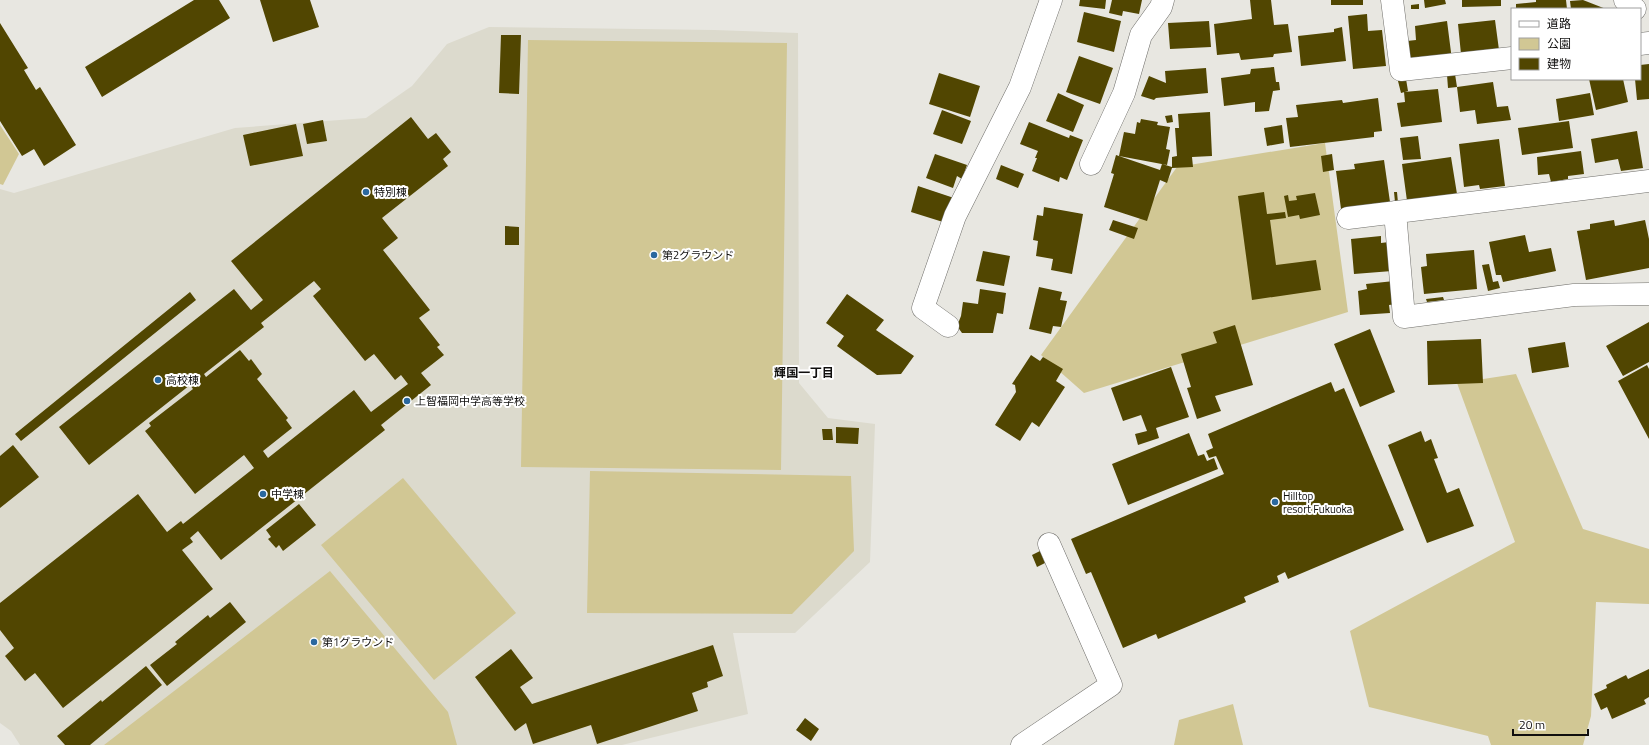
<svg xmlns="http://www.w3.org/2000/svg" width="1649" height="745" viewBox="0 0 1649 745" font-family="'Titillium Web','Noto Sans JP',sans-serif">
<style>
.built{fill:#dcdacd}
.green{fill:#d1c794}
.building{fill:#514601;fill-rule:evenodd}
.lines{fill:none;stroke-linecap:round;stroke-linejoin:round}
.street-casing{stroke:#6f6e6a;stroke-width:23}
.street{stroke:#fff;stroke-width:22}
.poi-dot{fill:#2a689f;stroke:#fff;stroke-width:1.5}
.labels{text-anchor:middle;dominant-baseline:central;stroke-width:4;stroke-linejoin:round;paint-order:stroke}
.poi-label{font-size:11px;fill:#100f0e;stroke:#fff;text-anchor:start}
.neighbourhood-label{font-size:12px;font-weight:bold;fill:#100f0e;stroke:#fff}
</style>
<rect width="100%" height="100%" fill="#e8e7e1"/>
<path class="built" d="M489,27L714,30L798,33L799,383L828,418L875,424L870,562L795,633H733L748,714L622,745H20L11,731L0,723V189L14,193L235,128L366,118L412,86L447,44Z"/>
<path class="green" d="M528,40L787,43L781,470L521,467Z
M0,125L19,154L3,185L0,184Z
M1325,143L1348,312L1084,393L1041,355L1177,167Z
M1516,374L1583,529L1649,549V604L1596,602L1591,716L1583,745H1491L1488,736L1369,707L1350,631L1515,542L1457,383Z
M590,471L851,476L854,551L792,614L587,613Z
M403,478L516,613L434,680L321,545Z
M330,571L448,712L457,745H104Z
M1233,704L1243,745H1174L1179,720Z"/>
<path class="building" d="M194,0H219L230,18L102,97L85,67Z
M260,0H310L319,27L273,42Z
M1080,0H1106L1105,9L1079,6Z
M1112,0H1142L1139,14L1123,11L1122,16L1109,13Z
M1250,0H1271L1274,25L1288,24L1292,52L1274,54L1273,57L1241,60L1239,53L1217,55L1214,24L1252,19Z
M1331,0H1363V5H1331Z
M1424,0H1445L1446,4L1425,8Z
M1462,0H1501V6L1462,7Z
M1536,0H1566L1567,9H1516V4L1536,2Z
M1583,0L1606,9H1571L1570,1Z
M1419,4V9H1411V5Z
M1084,12L1121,21L1114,52L1077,42Z
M1367,14L1368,31L1382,30L1386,66L1353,69L1348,16Z
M1495,20L1499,50L1461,54L1458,24Z
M1209,21L1211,47L1170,49L1168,23Z
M1447,21L1452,60L1410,62L1407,41L1416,40L1415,26Z
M0,23L28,68L24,70L36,90L40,87L76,145L44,166L34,149L22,156L0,121Z
M1342,27L1346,61L1301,66L1298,36L1334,32V29Z
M501,35H521L519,94L499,93Z
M1079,56L1113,68L1100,104L1066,92Z
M1649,64V99L1637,100L1635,79H1640V65Z
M1274,67L1276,82H1279L1280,90L1273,91L1269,111L1255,112V102L1224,106L1221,78L1250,74L1251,69Z
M1206,68L1208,93L1156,98L1154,100L1141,96L1149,76L1166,83L1165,71Z
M939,73L980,86L970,117L929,104Z
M1455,74L1457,87L1448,88L1447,75Z
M1406,79L1408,91L1401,93L1398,81Z
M1589,79H1623L1628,102L1596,110Z
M1493,82L1497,107L1508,106L1511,120L1477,124L1475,110L1460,112L1457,87Z
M1438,89L1442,122L1401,127L1397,103L1405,102L1404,92Z
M1058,93L1084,105L1073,132L1046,121Z
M1590,93L1594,115L1559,121L1556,99Z
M1378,98L1382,131L1374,132V137L1290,147L1286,118L1298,117L1296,105L1342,100L1343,103Z
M942,110L971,121L962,144L933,134Z
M1210,112L1212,156L1192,157L1193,167L1172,168L1167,183L1160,180L1147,221L1104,207L1114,174L1111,173L1116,155L1160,170L1162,164L1172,167V157L1177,156L1175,128H1179L1178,114Z
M1172,115L1173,122L1167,123L1165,116Z
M411,117L428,139L436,133L451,152L443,159L448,166L382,218L398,238L383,250L430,310L419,318L440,345L437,347L444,355L421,373L431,385L381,425L385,430L221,560L198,531L190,538L193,542L182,550L213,589L63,708L35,673L25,681L5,656L14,648L0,630V603L138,494L167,532L181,521L183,524L254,468L244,455L195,494L145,431L151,426L149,423L193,389L190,385L89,465L59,427L234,289L251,310L263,300L231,261ZM314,281L321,289L313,296L365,361L374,354L395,380L401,375L408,384L371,412L354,390L268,458L263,451L292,428L286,420L288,418L257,379L262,374L251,359L249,361L240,350L206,377L204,374L264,327L261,323Z
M1141,119L1158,122L1157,125L1170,127L1166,149L1170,150L1167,165L1119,156L1124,132L1135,134L1137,122L1140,123Z
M323,120L327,141L307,144L303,124Z
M1569,121L1573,148L1522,155L1518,128Z
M1029,122L1069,138L1070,135L1083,140L1067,180L1060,177L1059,182L1032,171L1037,158H1035L1038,151L1020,144Z
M296,124L303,156L250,166L243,135Z
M1282,125L1284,143L1267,146L1264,128Z
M1637,131L1643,168L1621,171L1618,159L1595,163L1591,139Z
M1418,136L1421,159L1403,160L1400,138Z
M1499,139L1505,186L1480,189L1479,185L1464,187L1459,144Z
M1581,151L1584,174L1568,176V179L1551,182L1549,174L1538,175L1537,157Z
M935,154L967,165L962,179L957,176L953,188L926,178Z
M1332,154L1334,170L1323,172L1321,156Z
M1451,157L1457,194L1407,201L1402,164Z
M1384,160L1390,202L1341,209L1336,171L1355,169L1354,164Z
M1001,165L1024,174L1018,188L996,179Z
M918,186L957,199L943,222L911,212Z
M1264,192L1267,214L1285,212L1286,218L1270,220L1276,265L1316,260L1321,290L1252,300L1238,196Z
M1394,192H1397L1398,203L1395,202Z
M1315,193L1320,215L1300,219L1299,215L1288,217L1284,196L1288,195L1289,201L1297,200L1296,196Z
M1044,207L1083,214L1072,274L1051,270L1053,259L1036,256L1038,241L1033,240L1037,215L1043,216Z
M1113,220L1138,228L1134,239L1109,230Z
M1614,220L1615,226L1645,220L1649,239V268L1586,280L1577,231L1590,229V224Z
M505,226L519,227V245H505Z
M1525,235L1529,252L1551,248L1556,271L1503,282L1501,275H1496L1489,242Z
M1381,236V243L1389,242L1392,271L1354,274L1351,239Z
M1474,250L1477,289L1424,294L1421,267L1427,266L1426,254Z
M983,251L1010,256L1004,286L976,281Z
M1489,264L1493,282L1498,281L1500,288L1488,291L1482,265Z
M1394,281L1397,304L1389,305L1390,313L1360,315L1358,291L1367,289L1366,284Z
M1039,287L1062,292L1060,300L1067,301L1061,327L1053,326L1051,334L1029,329Z
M980,289L1006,293L1003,314L997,313L993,333H962L957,326L961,316L963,302L978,304Z
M190,292L196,300L21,441L15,434Z
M847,294L884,320L876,330L914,356L901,374L877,375L837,346L844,336L826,323Z
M1443,297L1444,300L1427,302L1426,299Z
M1649,322V362L1623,376L1606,346Z
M1235,325L1253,385L1215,396L1221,411L1197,419L1187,388L1191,387L1181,354L1217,343L1213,332Z
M1370,329L1395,392L1360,407L1334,344Z
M1481,339L1483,383L1428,385L1427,341Z
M1565,342L1569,367L1532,373L1528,348Z
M1031,355L1040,361L1043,357L1063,369L1056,381L1065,387L1039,427L1032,422L1020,441L995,425L1016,392L1015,385L1012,384Z
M1647,365L1649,369V439L1618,381Z
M1171,367L1189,417L1156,428L1159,438L1138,445L1135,434L1147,431L1141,415L1123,421L1111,388Z
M1331,382L1335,392L1344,388L1404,530L1288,579L1285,572L1277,576L1279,582L1244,597L1246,602L1158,639L1156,634L1123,648L1091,572L1086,574L1071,539L1224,474L1216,456L1209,458L1206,451L1213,448L1208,434Z
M836,427L859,428L858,444L836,443Z
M822,429H832L833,440H823Z
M1421,431L1425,442L1431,439L1438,458L1434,459L1447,493L1459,488L1474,526L1427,543L1388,445Z
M1189,433L1198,456L1204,454L1207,461L1214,458L1218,469L1128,505L1112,464Z
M13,445L39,477L0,508V456Z
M299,504L316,525L283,551L279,545L276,548L268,539L271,537L266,530Z
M1040,551L1045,563L1037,567L1032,555Z
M230,602L246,622L167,686L150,665L177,644L175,642L208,615L210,618Z
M713,645L723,676L707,682L708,687L692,693L698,711L597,744L591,725L533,744L526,723L515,731L475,677L511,649L533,678L520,687L532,704Z
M146,666L162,685L90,745H65L57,736L101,700L102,702Z
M1649,669V697L1644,700L1646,704L1612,719L1607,707L1601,710L1594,694L1607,688L1606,685L1626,675L1628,679Z
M805,718L819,729L811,741L796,730Z"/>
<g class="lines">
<defs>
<path id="street" d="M1392,0L1401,70L1512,58
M1625,0L1635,9
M1640,44L1649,43
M1091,164L1124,93L1141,35L1161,7L1163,0
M1395,212L1404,317L1574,295L1649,294
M1348,218L1649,181
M948,326L923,308L955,216L1020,87L1051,0
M1022,745L1111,685L1049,544"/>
</defs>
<use href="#street" class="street-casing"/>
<use href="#street" class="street"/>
</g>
<g class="poi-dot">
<circle cx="366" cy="192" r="4"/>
<circle cx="654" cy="255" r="4"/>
<circle cx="158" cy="380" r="4"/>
<circle cx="407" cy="401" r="4"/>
<circle cx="263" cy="494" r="4"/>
<circle cx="1275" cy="502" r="4"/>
<circle cx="314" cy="642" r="4"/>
</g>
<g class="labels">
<g class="poi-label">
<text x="374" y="192">特別棟</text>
<text x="662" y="255">第2グラウンド</text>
<text x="166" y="380">高校棟</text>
<text x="415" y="401">上智福岡中学高等学校</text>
<text x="271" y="494">中学棟</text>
<text x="1283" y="496">Hilltop<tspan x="1283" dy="13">resort Fukuoka</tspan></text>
<text x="322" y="642">第1グラウンド</text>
</g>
<g class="neighbourhood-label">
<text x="804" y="372">輝国一丁目</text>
</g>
</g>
<rect x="1511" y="8" width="130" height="72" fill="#ffffff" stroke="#9f9f9f"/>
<rect x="1519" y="21" width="20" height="6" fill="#ffffff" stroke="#9f9f9f"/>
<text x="1547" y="28" font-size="12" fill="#100f0e">道路</text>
<rect x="1519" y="38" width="20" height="12" fill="#d1c794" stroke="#9f9f9f"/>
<text x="1547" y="48" font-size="12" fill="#100f0e">公園</text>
<rect x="1519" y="58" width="20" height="12" fill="#514601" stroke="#9f9f9f"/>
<text x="1547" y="68" font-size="12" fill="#100f0e">建物</text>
<path d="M1513 729v6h75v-6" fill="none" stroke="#100f0e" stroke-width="2"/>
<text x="1519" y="729" font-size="12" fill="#100f0e" stroke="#ffffff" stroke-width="3" paint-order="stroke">20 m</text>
</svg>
